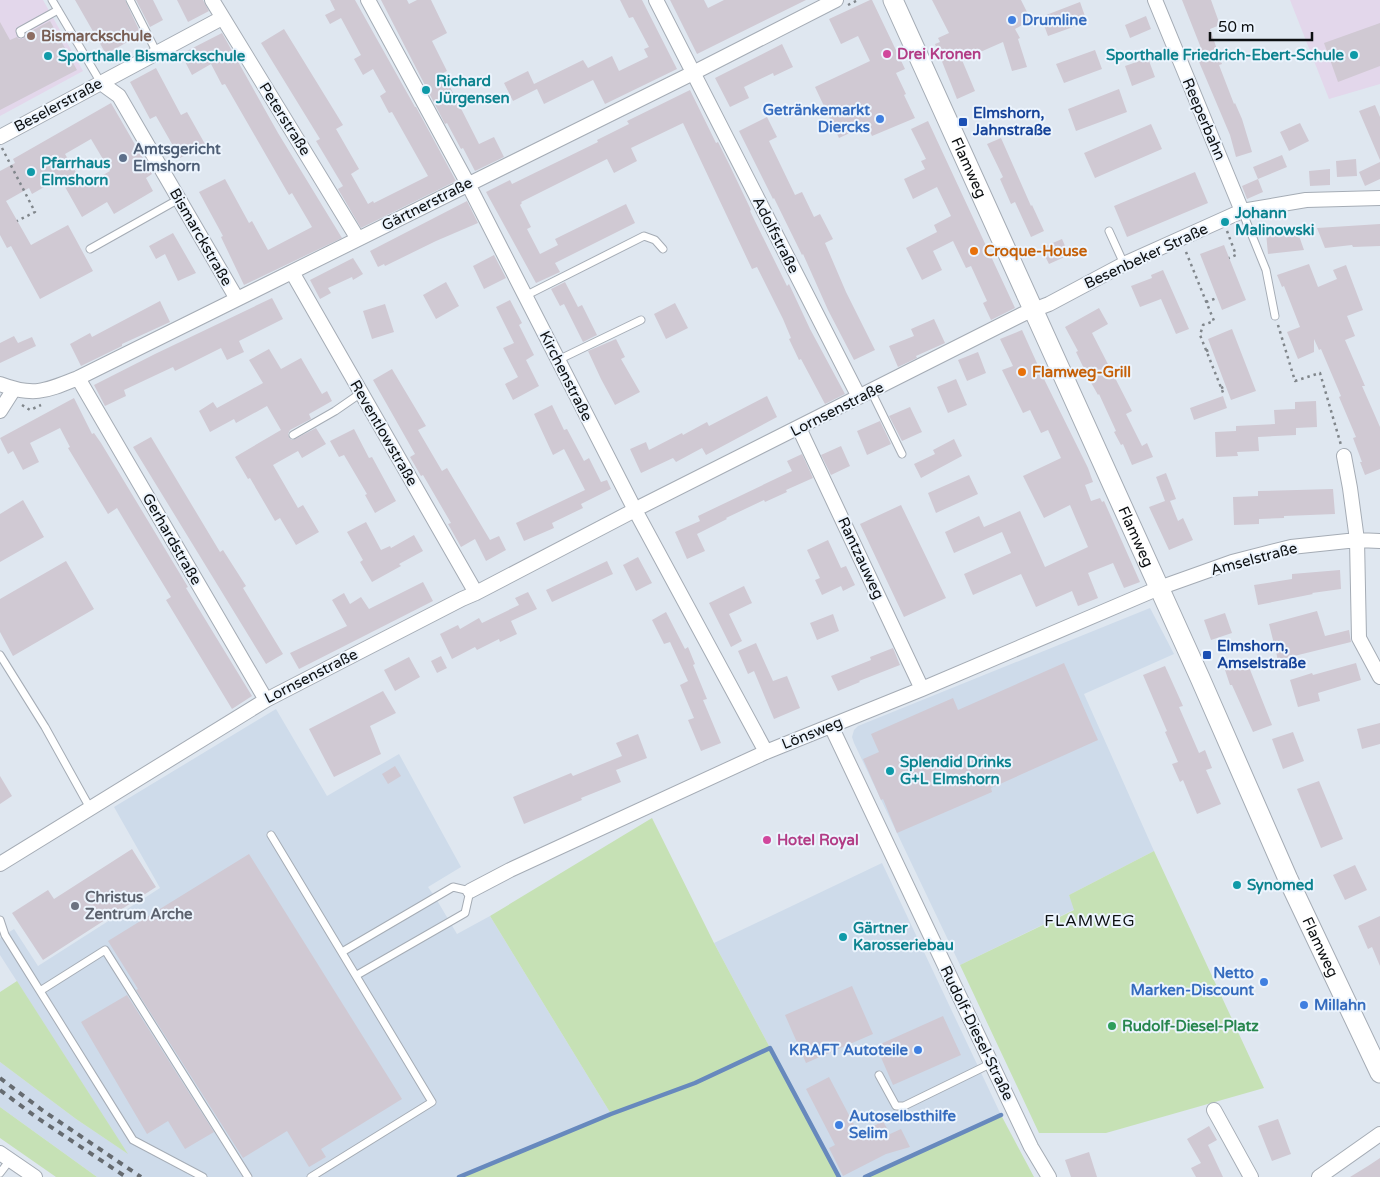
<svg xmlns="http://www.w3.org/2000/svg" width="1380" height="1177" viewBox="0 0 1380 1177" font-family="'Varela Round',sans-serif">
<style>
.built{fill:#cedbea}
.education{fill:#e3d7eb}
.green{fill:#c6e1b5}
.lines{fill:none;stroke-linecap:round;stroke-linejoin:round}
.stream{stroke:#6789bd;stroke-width:4.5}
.building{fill:#d0c9d3;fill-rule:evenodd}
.lane-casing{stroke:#a5acb5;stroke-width:9}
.street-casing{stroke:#a5acb5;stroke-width:16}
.secondary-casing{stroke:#a5acb5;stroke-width:21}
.path{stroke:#80868b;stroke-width:2.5;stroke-dasharray:2.5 4;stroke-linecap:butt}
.lane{stroke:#fff;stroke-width:7}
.street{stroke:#fff;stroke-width:14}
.secondary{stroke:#fff;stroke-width:19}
.rail{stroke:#666b70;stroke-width:4;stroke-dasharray:6 6;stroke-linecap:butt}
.shop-dot{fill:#3f7fe0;stroke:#ecf4fd;stroke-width:2}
.education-dot{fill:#8d6e63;stroke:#ecf4fd;stroke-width:2}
.hotel-dot{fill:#d1479c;stroke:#ecf4fd;stroke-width:2}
.culture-dot{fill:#0f9aa8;stroke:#ecf4fd;stroke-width:2}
.transit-dot{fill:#1a4fb4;stroke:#ecf4fd;stroke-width:2}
.service-dot{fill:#5c6f8a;stroke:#ecf4fd;stroke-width:2}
.food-dot{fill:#e8710a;stroke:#ecf4fd;stroke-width:2}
.worship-dot{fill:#6b7280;stroke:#ecf4fd;stroke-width:2}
.leisure-dot{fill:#2e9e5b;stroke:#ecf4fd;stroke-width:2}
.labels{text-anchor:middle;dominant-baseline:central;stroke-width:4;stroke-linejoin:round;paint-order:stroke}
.shop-label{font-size:15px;font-weight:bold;fill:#366cbe;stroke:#ecf4fd;text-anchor:start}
.education-label{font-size:15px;font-weight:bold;fill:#785e54;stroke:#ecf4fd;text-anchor:start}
.hotel-label{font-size:15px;font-weight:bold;fill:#b23c85;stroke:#ecf4fd;text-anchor:start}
.culture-label{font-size:15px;font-weight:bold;fill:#0d838f;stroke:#ecf4fd;text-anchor:start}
.street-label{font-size:15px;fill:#0d1012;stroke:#ecf4fd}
.transit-label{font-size:15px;font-weight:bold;fill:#164399;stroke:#ecf4fd;text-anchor:start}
.service-label{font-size:15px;font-weight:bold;fill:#4e5e75;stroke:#ecf4fd;text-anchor:start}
.food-label{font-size:15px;font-weight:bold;fill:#c56008;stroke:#ecf4fd;text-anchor:start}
.worship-label{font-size:15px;font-weight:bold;fill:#5b616d;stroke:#ecf4fd;text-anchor:start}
.leisure-label{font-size:15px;font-weight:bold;fill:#27864d;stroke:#ecf4fd;text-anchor:start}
.neighbourhood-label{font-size:16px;letter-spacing:1px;fill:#0d1012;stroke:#ecf4fd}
</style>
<rect width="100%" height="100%" fill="#dfe7f0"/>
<path class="built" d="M1150,608L1174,654L1084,694L1154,851L1069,895L1075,909L960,965L854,743L852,737L854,730L858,726Z
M276,709L327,796L399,754L461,867L428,887L435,897L457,934L490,916L611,1114L459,1177H97L0,1107V1062L76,1119L127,1153L0,955V938L14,929L38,966L160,888L114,807Z
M882,863L1001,1115L865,1177H839L714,943Z"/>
<path class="education" d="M0,0H43L83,71L0,116Z
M1290,0H1380V84L1329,99Z"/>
<path class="green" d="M652,818L714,943L839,1177H459L611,1114L490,916Z
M1154,851L1264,1088L1106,1133H1039L960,965L1074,910L1069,895Z
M17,981L128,1154L76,1119L0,1062V992Z
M0,1107L97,1177H56L0,1138Z
M1001,1115L1034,1177H865Z"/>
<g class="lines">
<path class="stream" d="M459,1177L611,1114L695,1083L770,1048L839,1177
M865,1177L1001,1115"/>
</g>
<path class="building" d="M75,0H125L140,32L138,33L140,35L106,54Z
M136,0H153L163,20L150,27Z
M177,0H203L209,11L188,22Z
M330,0H355L415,107H416L456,181L361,228L338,189L343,186L316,141L320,139L261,43L284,29L343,125L336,129L359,169L351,174L368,204L373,201L374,203L428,176L392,112L389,113L380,96L386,92L373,69L363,75L354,59L361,55L341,18L330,24L325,15L335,10Z
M381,0H407L409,4L417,0H431L447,33L432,41L447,71L443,73L479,144L494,137L504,157L475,171L463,148L461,149L447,123L445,124Z
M620,0H642L677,69L605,104L593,80L544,104L537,89L513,101L504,83L528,71L534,84L583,60L588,68L612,56L619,71L648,57L644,49L649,47L633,17L629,18Z
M670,0H704L708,8L724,0H806L697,54Z
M870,0H872L905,69L896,73L906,94L904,95L915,118L872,136L867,125L839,138L815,87L870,61L858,36L841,44L829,19Z
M932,0H1021L1031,20L1015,29L1020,38L1018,39L1027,67L1012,71L1003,42L962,60L975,91L957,99L935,44L940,42L938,38L949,33Z
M1182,0H1211L1220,25L1210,29L1222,64L1219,65L1234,104L1235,103L1242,119L1252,152L1236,157L1230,135L1194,50L1201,48Z
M1080,2L1087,22L1048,36L1041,17Z
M1146,16L1151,29L1130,38L1125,25Z
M50,21L77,70L0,110V22L10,40L17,37L19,39H23L26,34Z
M1380,23V66L1338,82L1324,43Z
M222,33L278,133L342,238L244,285L221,237L223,236L199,192L225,179L249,223L252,221L268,250L312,227L292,193L289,195L225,84L222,85L211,64L192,75L181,54Z
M782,44L793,67L774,76L773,73L744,87L749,98L730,107L715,78Z
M1095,50L1102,69L1064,83L1056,64Z
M1148,58L1155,77L1132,86L1125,66Z
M156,68L181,115L187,112L205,144L180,158L156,116L150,119L130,82Z
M1119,89L1127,112L1076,131L1068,109Z
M690,90L716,143L718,142L729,164L751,210L750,211L787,286L789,284L810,329L845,394L825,404L801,359L799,360L789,339L791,338L783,319L757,267L752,269L683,123L631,148L637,161L614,173L607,159L521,202L522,203L520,205L531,227L527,229L540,254L558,245L555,239L626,204L635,223L555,263L560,272L536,283L486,192L510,180L512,184L598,142L597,140L629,124L627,121Z
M111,103L152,174L146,178L153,191L114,214L107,202L82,217L60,178L32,194L29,188L6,201L31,245L68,225L93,271L40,299L11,246L7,248L0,235V171L15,163L13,159ZM91,139L110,171L84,186L65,154Z
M1375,105L1380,117V160L1359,111Z
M767,117L777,137L769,141L795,195L802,192L814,217L820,214L833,239L825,243L846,292L875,350L854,360L828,310L803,254L802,255L774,198L773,199L739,131Z
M928,121L1015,308L991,320L983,303L987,301L971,266L966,268L953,241L933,251L942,270L922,280L906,248L937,232L934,225L951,216L937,187L913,199L904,179L925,169L921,161L926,159L911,129Z
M1300,123L1309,141L1289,151L1280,132Z
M1151,124L1162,149L1095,178L1084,153Z
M1001,138L1031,206L1032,205L1044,231L1031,237L1015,202L1011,204L1000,179L1003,177L987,144Z
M1282,155L1287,167L1258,179L1263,192L1247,199L1242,186L1258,179L1253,167Z
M1356,159L1357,176L1337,177L1336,161Z
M1380,162V179L1365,186L1359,172Z
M1330,169V185L1310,186L1309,171Z
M1195,172L1208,203L1127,237L1114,206Z
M467,201L478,223L436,241L385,266L384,264L378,267L370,251Z
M1380,224V246L1353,247L1352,245L1325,248L1317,228Z
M1297,230L1304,250L1268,254L1266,233Z
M173,233L196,273L178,281L165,254L156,259L149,246Z
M1062,239L1069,255L1049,264L1041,248Z
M1224,245L1246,300L1222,310L1200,254Z
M494,255L506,278L484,289L473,266Z
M353,258L363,274L353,280L352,277L328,288L331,293L320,299L310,280Z
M1309,264L1318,287L1337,279L1333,270L1346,265L1363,310L1347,316L1355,336L1345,340L1365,386H1362L1380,427V469L1365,475L1360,462H1362L1353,438L1356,437L1339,397L1341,396L1321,349L1319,350L1314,339V352L1298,359L1287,332L1300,327L1284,286L1282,287L1277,275Z
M1163,270L1189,329L1176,334L1161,299L1140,307L1131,286L1152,278L1151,275Z
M446,282L459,306L436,319L423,295Z
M565,282L578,307L582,305L597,335L583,342L564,304L560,306L551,289Z
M272,298L283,319L239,341L244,352L227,360L221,348L175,371L173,367L124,390L126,396L105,406L94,385L155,354Z
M510,300L522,323L519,325L534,355L526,360L539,386L513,400L505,384L518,377L503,348L514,343L496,307Z
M160,301L170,322L122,344V346L81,366L70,344L90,333L92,337Z
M675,303L688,328L666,339L654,314Z
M385,304L394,332L372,339L363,311Z
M1099,308L1108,324L1092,333L1132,411L1126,414L1142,446L1147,443L1153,457L1132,465L1123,444L1121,445L1114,432L1116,431L1099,394L1098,395L1089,379L1076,352L1078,351L1065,327Z
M934,319L945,343L916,356L917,358L898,367L889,346L914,336L911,329Z
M1232,329L1256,391L1231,400L1208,339Z
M1022,330L1045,381L1088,468L1093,482L1085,485L1091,501L1100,498L1102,502L1104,501L1140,582L1124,588L1113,563L1088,573L1098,598L1078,606L1072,591L1036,607L1021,574L973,595L964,574L1011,553L1002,532L954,553L945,532L979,516L984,527L1020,511L1045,567L1088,547L1070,505L1044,518L1023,476L1061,458L1048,430L1041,433L1030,410L1023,413L1002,370L1013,366L1000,339Z
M14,336L18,343L32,337L36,346L0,363V343Z
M616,339L625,357L621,359L640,392L615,405L601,379L588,351Z
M269,349L281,369L301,358L322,394L327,391L332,401L309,414L311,419L290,430L288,434L290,439L293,440L316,428L326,444L302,458L298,451L273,465L298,508L303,505L319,532L296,545L280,518L275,521L250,478L248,479L235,457L281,430L267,406L236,423L234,419L210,432L199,411L213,402L217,408L263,383L249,360Z
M978,352L986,373L967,381L958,360Z
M392,369L426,426L418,430L442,471L447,468L490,540L499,536L506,550L486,561L475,539L461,547L448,524L451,523L423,475L421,476L410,457L415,454L373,380Z
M956,379L967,405L948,413L937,387Z
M767,396L777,417L706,455L702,448L676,462L673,458L641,473L630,449L646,442L649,450L682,433L683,435L707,422L709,426Z
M1223,396L1227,408L1194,420L1190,408Z
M74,398L92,434L94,433L101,443L188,587L186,588L252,696L232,709L166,600L171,597L135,538L117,508L108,514L68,448L70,447L60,428L30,443L39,462L23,470L13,451L8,454L0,438Z
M1316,401L1317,427L1296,428V435L1258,437L1259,451L1237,452L1238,456L1216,457L1215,432L1236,431V426L1275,424L1274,410L1295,409V402Z
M552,405L564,430L567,429L584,461L589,458L601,482L607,480L611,489L581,504L583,508L552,523L554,528L524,541L516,523L585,490L564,449L553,455L534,414Z
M910,407L922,432L902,441L889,416Z
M880,421L891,444L867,455L857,431Z
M354,429L369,458L372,457L396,501L375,513L365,495L367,494L344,455L339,457L330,441Z
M151,437L220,552L223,550L246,586L243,588L283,654L266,664L133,447Z
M954,439L962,456L921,478L914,464L935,454L933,450Z
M841,446L850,466L831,475L821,455Z
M802,454L813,478L786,490L787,492L765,502L764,500L726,518L727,519L697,534L705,551L687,559L675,532L700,521L698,516L792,471L787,461Z
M1166,473L1176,499L1170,501L1178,521L1183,518L1193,540L1169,550L1149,507L1165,501L1156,477Z
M969,475L978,494L936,513L928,493Z
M1333,489L1335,514L1284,516V518L1259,519V524L1234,525L1233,497L1258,496V491Z
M23,500L44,537L0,562V514Z
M901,505L946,598L904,617L860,524Z
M366,522L381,550L390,546L391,548L414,535L423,551L399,564L401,566L372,582L360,562L363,560L347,532Z
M828,540L841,568L846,566L855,585L843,591L841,586L822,595L815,580L820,578L807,550Z
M638,557L652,583L636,591L623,565Z
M66,561L94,609L13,656L0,632V599Z
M607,561L613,574L552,602L546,590Z
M1340,570L1341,589L1312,593L1313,594L1258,605L1254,585L1292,579V574Z
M423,582L433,601L299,669L290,653L347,626L332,600L344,593L350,604L361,597L369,609Z
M744,586L752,603L729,614L742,641L731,647L709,603Z
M528,592L537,609L511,621L517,634L500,642L499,639L477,650L475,647L452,659L440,634L458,625L460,629L479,618L482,623L519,605L515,598Z
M1317,611L1325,636L1349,630L1351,642L1278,660L1269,624Z
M666,612L685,649L688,647L695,664L693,665L707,699L703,700L721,743L701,751L688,720L694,718L680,685L688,681L670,642L664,644L652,620Z
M1225,613L1232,633L1211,640L1204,620Z
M833,614L839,631L817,640L810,623Z
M756,643L773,681L787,676L800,708L774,719L754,671L748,674L738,651Z
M893,648L900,665L859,681L860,682L838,691L831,676L871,660L870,657Z
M441,656L447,668L437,673L431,661Z
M409,657L420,677L395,691L384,670Z
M1247,662L1272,725L1253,732L1232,685H1230L1225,670Z
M1064,663L1098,740L991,788L992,792L897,833L883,799L881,800L863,759L879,752L871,734L953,698L958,710Z
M1356,663L1361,680L1318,693L1320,701L1298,707L1290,680L1312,673L1313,675Z
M1165,666L1183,706L1179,707L1199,753L1205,750L1212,768L1206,770L1221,804L1197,814L1183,780L1180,782L1172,764L1178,762L1165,732L1167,731L1143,675Z
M383,691L396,713L370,726L381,754L334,777L309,729Z
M1380,723V744L1362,749L1357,729Z
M1293,732L1304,761L1283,769L1272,739Z
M638,734L647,758L616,770L621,782L581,798L582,800L524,824L513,797L571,773L573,776L622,756L616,743Z
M395,766L401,776L388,784L382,774Z
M0,776L12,796L0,804Z
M1319,781L1343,839L1321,848L1297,789Z
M132,849L156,887L43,960L12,913L48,890L54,899Z
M249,854L402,1099L321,1149L326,1157L309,1167L287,1131L243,1158L136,990L138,989L108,941Z
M1355,865L1367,890L1345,900L1333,875Z
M1380,916V966L1372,947L1368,949L1358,926Z
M852,986L873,1034L806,1063L785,1015Z
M127,995L214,1132L185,1149L168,1121L147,1134L81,1022Z
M943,1016L961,1055L893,1085L876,1046Z
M829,1077L859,1134L883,1121L890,1134L901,1129L910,1147L886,1154L843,1176L829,1148L835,1145L806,1089Z
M1278,1119L1291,1154L1272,1161L1258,1126Z
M1209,1126L1217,1140L1208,1145L1223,1177H1196L1191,1168L1201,1163L1187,1139Z
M1089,1152L1097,1177H1071L1065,1160Z
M1380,1158V1177H1350L1368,1166Z"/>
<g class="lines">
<defs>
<path id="lane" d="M52,0L101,83
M130,0L157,53
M21,34L20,31L58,10
M1242,211L1266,270L1275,316
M1109,231L1124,264
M90,249L179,199
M525,296L644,236L655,240L663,249
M558,360L641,320
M871,391L902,454
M293,435L335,411L361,393
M0,655L45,727L90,808
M271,835L432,1102L311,1177
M0,920L5,935L133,1140L203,1177
M342,952L453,887L470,891L465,913L357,975
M40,991L105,950L248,1177
M879,1075L896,1106H904L992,1063
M0,1173L10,1160"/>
<path id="street" d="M212,0L358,239
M368,0L468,184L635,510L766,752
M656,0L859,397
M1155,0L1242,211
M101,83L119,96L237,299
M0,137L222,18
M292,272L476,593
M78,378L266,700
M0,384C34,397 46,391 78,378L693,73L836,0
M0,411L14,389
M799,428L922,689
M1344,456L1350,488L1357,540L1359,638L1380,677
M642,506L1023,314L1049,304L1124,264L1242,211L1306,200L1380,198
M831,726L1031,1147L1049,1177
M0,864L266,700L462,599L476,593L635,510
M470,891L510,870L766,752L922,689L1159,588L1232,562L1291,547L1357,540L1380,541
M1214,1110L1251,1177
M0,1153L35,1177
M1319,1177L1380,1134"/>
<g id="secondary">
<path id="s1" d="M893,0L1200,678L1288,879L1380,1073"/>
</g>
</defs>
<use href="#lane" class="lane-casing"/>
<use href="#street" class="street-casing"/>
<use href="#secondary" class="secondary-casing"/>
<path class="path" d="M848,5L858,0
M2,148L35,212L17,221
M1227,231L1236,255L1229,258
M1186,252L1214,321L1203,325L1200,335L1224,395
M1206,302L1217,298
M1278,325L1295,381L1320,373L1341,445
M1206,351L1212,349
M1221,388L1226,386
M22,405L30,410L41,405"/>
<use href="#lane" class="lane"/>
<use href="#street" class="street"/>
<use href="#secondary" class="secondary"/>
<path class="rail" d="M0,1078L42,1110L141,1177
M0,1090L36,1117L126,1177"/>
</g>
<g class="shop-dot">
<circle cx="1012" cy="20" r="5"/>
<circle cx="880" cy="119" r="5"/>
<circle cx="1264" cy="982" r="5"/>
<circle cx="1304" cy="1005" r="5"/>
<circle cx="918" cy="1050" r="5"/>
<circle cx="839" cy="1125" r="5"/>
</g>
<circle class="education-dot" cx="31" cy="36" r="5"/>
<g class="hotel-dot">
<circle cx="887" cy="54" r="5"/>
<circle cx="767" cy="840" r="5"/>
</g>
<g class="culture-dot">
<circle cx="1354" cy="55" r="5"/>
<circle cx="48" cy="56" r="5"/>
<circle cx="426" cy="90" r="5"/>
<circle cx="31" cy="172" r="5"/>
<circle cx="1225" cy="222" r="5"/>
<circle cx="890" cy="771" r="5"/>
<circle cx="1237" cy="885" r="5"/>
<circle cx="843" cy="937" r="5"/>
</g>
<g class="transit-dot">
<rect x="958" y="117" width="10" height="10" rx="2.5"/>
<rect x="1202" y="650" width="10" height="10" rx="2.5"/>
</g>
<circle class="service-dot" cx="123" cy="158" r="5"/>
<g class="food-dot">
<circle cx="974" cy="251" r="5"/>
<circle cx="1022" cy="372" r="5"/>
</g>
<circle class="worship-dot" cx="75" cy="906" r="5"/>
<circle class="leisure-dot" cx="1112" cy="1026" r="5"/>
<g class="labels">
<g class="shop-label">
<text x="1022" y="20">Drumline</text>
<text x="870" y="110" text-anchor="end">Getränkemarkt<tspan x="870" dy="17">Diercks</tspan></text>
<text x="1254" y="973" text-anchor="end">Netto<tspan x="1254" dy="17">Marken-Discount</tspan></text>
<text x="1314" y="1005">Millahn</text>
<text x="908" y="1050" text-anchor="end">KRAFT Autoteile</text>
<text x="849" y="1116">Autoselbsthilfe<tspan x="849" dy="17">Selim</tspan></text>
</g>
<g class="education-label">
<text x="41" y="36">Bismarckschule</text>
</g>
<g class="hotel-label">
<text x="897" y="54">Drei Kronen</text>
<text x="777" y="840">Hotel Royal</text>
</g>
<g class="culture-label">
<text x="1344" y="55" text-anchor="end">Sporthalle Friedrich-Ebert-Schule</text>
<text x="58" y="56">Sporthalle Bismarckschule</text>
<text x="436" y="81">Richard<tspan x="436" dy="17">Jürgensen</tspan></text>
<text x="41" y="163">Pfarrhaus<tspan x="41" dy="17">Elmshorn</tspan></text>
<text x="1235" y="213">Johann<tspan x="1235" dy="17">Malinowski</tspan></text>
<text x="900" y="762">Splendid Drinks<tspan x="900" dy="17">G+L Elmshorn</tspan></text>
<text x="1247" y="885">Synomed</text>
<text x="853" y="928">Gärtner<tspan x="853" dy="17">Karosseriebau</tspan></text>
</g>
<g class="street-label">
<text transform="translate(58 105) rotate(-28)">Beselerstraße</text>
<text transform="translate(285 119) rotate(58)">Peterstraße</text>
<text transform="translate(1204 119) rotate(67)">Reeperbahn</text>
<text stroke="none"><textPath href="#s1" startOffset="184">Flamweg</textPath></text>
<text transform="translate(427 204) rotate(-27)">Gärtnerstraße</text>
<text transform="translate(776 235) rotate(63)">Adolfstraße</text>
<text transform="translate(201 237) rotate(60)">Bismarckstraße</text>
<text transform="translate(1146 256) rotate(-25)">Besenbeker Straße</text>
<text transform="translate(566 376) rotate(63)">Kirchenstraße</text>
<text transform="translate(837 409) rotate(-27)">Lornsenstraße</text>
<text transform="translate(384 433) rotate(60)">Reventlowstraße</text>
<text stroke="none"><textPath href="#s1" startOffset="589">Flamweg</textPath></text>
<text transform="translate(172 539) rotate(60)">Gerhardstraße</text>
<text transform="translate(861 558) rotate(65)">Rantzauweg</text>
<text transform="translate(1254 559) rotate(-15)">Amselstraße</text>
<text transform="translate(311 676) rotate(-27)">Lornsenstraße</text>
<text transform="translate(812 733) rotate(-22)">Lönsweg</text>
<text stroke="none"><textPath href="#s1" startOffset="1039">Flamweg</textPath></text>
<text transform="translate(977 1033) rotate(64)">Rudolf-Diesel-Straße</text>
</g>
<g class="transit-label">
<text x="973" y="113">Elmshorn,<tspan x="973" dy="17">Jahnstraße</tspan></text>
<text x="1217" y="646">Elmshorn,<tspan x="1217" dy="17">Amselstraße</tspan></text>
</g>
<g class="service-label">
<text x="133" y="149">Amtsgericht<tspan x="133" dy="17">Elmshorn</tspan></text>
</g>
<g class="food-label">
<text x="984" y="251">Croque-House</text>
<text x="1032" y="372">Flamweg-Grill</text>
</g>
<g class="worship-label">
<text x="85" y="897">Christus<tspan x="85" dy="17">Zentrum Arche</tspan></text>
</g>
<g class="leisure-label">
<text x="1122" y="1026">Rudolf-Diesel-Platz</text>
</g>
<g class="neighbourhood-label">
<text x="1090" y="921">FLAMWEG</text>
</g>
</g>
<path d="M1210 32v8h102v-8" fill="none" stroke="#0d1012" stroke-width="2.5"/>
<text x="1218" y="32" font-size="15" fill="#0d1012" stroke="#ecf4fd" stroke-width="4" paint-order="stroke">50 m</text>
</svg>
